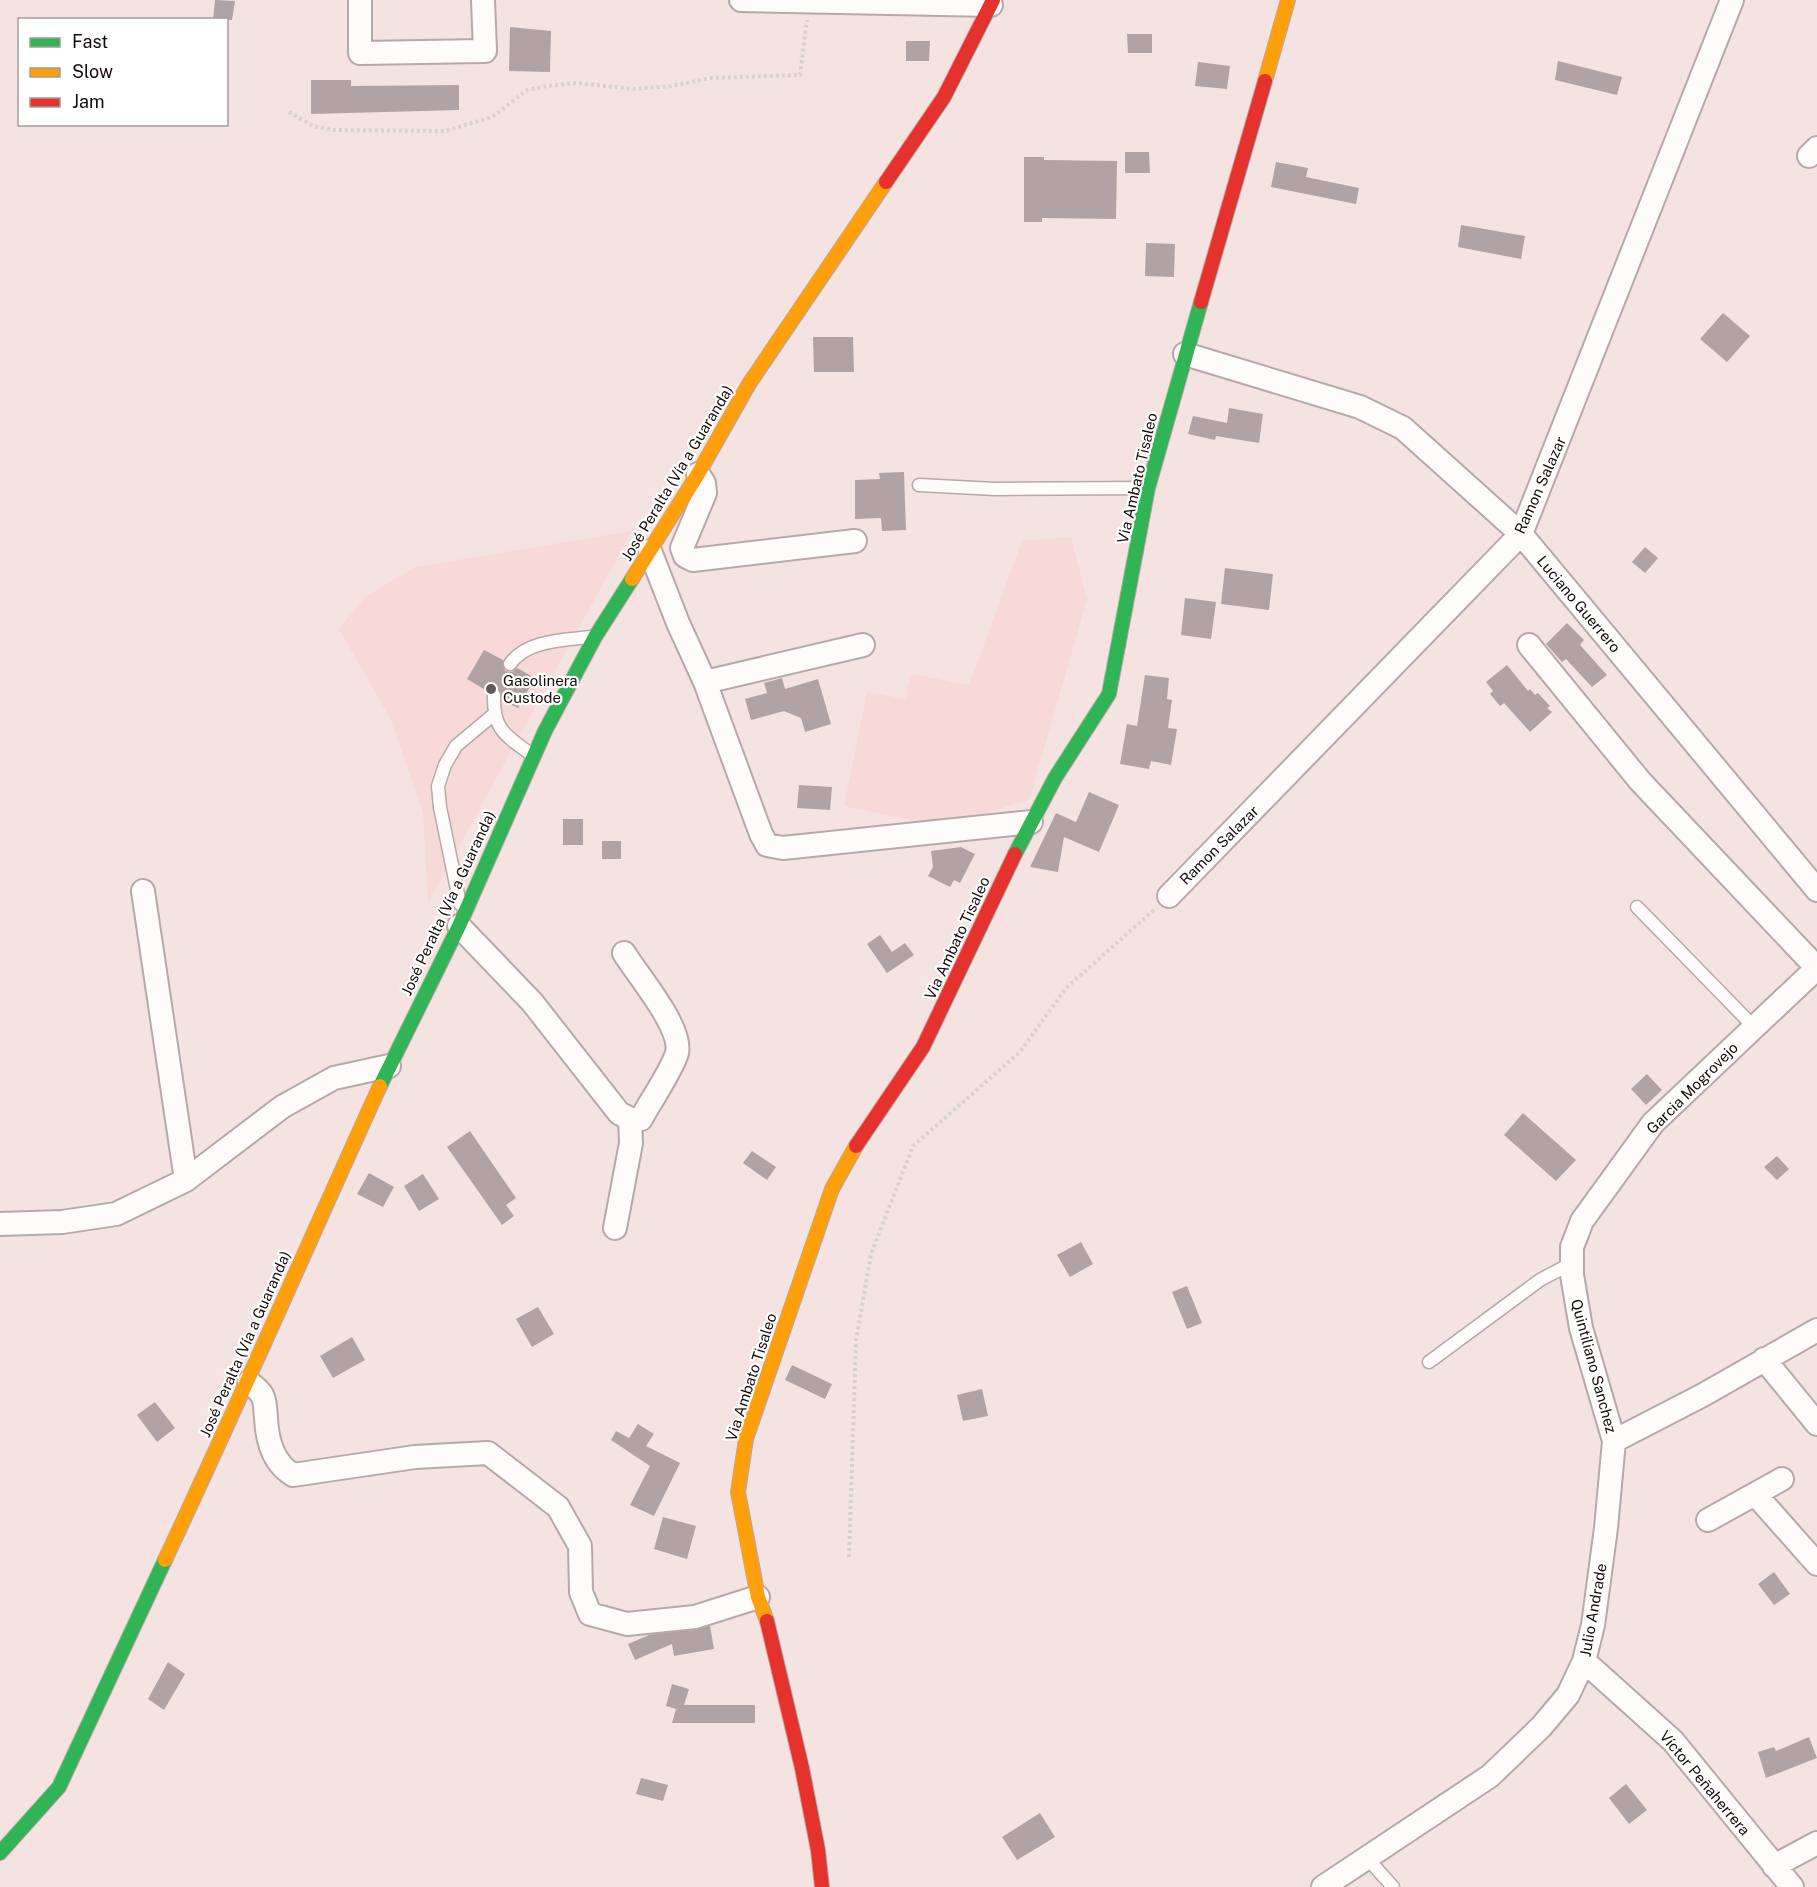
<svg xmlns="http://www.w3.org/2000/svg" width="1817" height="1887" viewBox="0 0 1817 1887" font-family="'Public Sans',sans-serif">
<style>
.built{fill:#f7d9d7}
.building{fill:#b1a3a3}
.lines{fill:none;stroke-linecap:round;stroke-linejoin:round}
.lane-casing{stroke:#b7a9a9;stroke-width:15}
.street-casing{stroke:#b7a9a9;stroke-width:26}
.fast-casing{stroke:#b7a9a9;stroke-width:16}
.slow-casing{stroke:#b7a9a9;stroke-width:16}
.jam-casing{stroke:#b7a9a9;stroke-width:16}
.path{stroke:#d7d2d1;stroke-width:4;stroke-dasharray:3 3;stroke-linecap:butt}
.lane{stroke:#fefbfb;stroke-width:12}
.street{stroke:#fefbfb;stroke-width:22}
.fast{stroke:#30b455;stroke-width:14}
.slow{stroke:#ff9f0a;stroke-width:14}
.jam{stroke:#e5322d;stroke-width:14}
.poi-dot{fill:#645756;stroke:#fff;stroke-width:2}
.labels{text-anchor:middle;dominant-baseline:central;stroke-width:4.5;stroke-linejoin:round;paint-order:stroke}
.street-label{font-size:15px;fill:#160b0b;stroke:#fff}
.poi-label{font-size:15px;fill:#160b0b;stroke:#fff;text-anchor:start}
</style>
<rect width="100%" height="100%" fill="#f5e3e2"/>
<path class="built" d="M632,531L428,903L423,813L391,720L339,629L365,597L415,567Z
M1071,537L1087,600L1029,800L941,826L844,806L867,692L905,699L911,674L969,685L1022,541Z"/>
<path class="building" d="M215,0L235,1L232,20H213Z
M510,27L551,31L550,72L509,71Z
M1127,34H1152V53H1128Z
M906,41H930L929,61H906Z
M1558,61L1622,77L1617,95L1555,80Z
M1198,62L1230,66L1227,89L1195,86Z
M311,80H351V86L459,85V110L311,114Z
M1125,152H1149L1150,173H1125Z
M1024,157H1044V160L1117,161L1116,219L1042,218V222H1024Z
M1276,162L1308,168L1306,177L1359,188L1356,204L1271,187Z
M1461,225L1525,236L1521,259L1458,247Z
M1146,243L1175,244L1174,277L1145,276Z
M1723,313L1750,336L1727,362L1700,339Z
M813,337H853L854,372H814Z
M1229,408L1263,414L1259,443L1216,436L1215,440L1188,434L1193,416L1227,423Z
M904,472L906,530L882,531L881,518L855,519V480L880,479L879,473Z
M1645,547L1658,558L1645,573L1632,562Z
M1225,568L1273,574L1269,610L1221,604Z
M1185,598L1216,602L1211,639L1181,635Z
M1567,623L1584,640L1580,645L1607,675L1592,687L1566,659L1562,662L1546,644Z
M484,650L503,660L505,671L512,672L517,668L535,678L518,708L502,700L498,688L493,687L487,691L467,679Z
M1507,665L1528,691L1530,689L1535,695L1538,693L1550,706L1547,708L1552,712L1530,732L1504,703L1500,706L1490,694L1493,691L1486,682Z
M1145,675L1169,678L1167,699L1172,700L1168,728L1177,729L1171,765L1151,761L1149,769L1120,764L1127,724L1137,726Z
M782,678L785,689L818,679L831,724L805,732L801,718L784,711L751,720L745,699L767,693L764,683Z
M799,785L832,787L830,810L797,808Z
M1089,792L1119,805L1099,852L1064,837L1058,872L1030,867L1056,813L1076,822Z
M563,819H583V845H563Z
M602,841H621V859H602Z
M961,847L975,854L960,883L954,880L950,887L928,876L933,867L931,851Z
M880,935L892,952L905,943L914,955L887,973L867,944Z
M1647,1074L1662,1090L1646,1105L1631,1089Z
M1523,1113L1576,1160L1556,1181L1504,1135Z
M470,1131L516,1198L506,1205L514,1216L502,1225L447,1147Z
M752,1151L776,1167L767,1180L743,1163Z
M1777,1156L1789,1169L1777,1180L1764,1167Z
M369,1173L394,1187L383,1207L357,1194Z
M423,1174L439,1199L419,1211L404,1186Z
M1081,1242L1093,1264L1070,1277L1057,1255Z
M1187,1286L1202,1323L1187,1329L1172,1292Z
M538,1307L554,1334L532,1347L516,1319Z
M352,1337L365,1360L333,1378L320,1356Z
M792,1365L832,1384L825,1399L785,1380Z
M982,1389L988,1416L963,1421L957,1395Z
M155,1402L175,1428L157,1442L137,1415Z
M638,1424L654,1434L646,1446L680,1463L654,1516L630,1505L650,1466L611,1440L616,1431L629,1438Z
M663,1517L696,1526L687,1559L654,1549Z
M1774,1572L1790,1594L1774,1605L1758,1584Z
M710,1626L714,1649L674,1656L672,1644L635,1660L628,1644L649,1635Z
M168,1662L185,1674L164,1710L148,1699Z
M672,1684L689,1689L684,1705H755V1723H672L676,1709L666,1706Z
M1809,1737L1817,1758L1766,1778L1758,1752L1774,1747L1776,1751Z
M641,1778L668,1785L663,1801L636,1794Z
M1626,1784L1647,1810L1629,1824L1609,1798Z
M1040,1813L1055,1837L1017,1860L1002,1837Z"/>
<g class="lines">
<defs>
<path id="lane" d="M919,485L995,489L1147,488
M510,664C526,640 565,640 591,637
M494,695C493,730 505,735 532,755
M460,904L440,807L438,786L445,765L456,746L493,715
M1637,907L1754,1027
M1429,1362L1540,1280L1572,1263
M1367,1858L1393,1887"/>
<path id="street" d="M360,0V53L485,51L483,0
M741,0L991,5
M1809,156L1817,148
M1185,354L1360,407L1403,428L1521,534L1817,890
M698,474L704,483L705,493L682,548L685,556L693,560L855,541
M650,551L678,623L705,682L761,834L767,845L783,848L1031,822
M1529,645L1640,781L1817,968
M705,682L863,645
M143,891L186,1180
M1169,896L1521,534L1732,0
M459,926L532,1002L619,1113L630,1119H641C650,1102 672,1070 677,1053C683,1028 638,976 624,953
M0,1224L62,1222L116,1214L186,1180L282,1107L334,1078L389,1066
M615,1228L631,1143L630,1119
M1764,1359L1817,1424
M249,1382C253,1386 259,1390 262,1395C266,1402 265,1410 266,1418C267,1441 273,1463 293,1475L415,1457L488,1453L558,1507L580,1546L581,1592L590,1614L627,1624L695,1617L758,1597
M1614,1441L1703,1395L1817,1330
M1755,1494L1817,1564
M1708,1520L1782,1479
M1584,1661L1673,1741L1792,1887
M1774,1866L1817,1843
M1323,1887L1490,1776L1541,1727L1568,1695L1584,1661L1593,1625L1606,1528L1614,1441L1581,1328L1572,1275V1247L1582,1221L1653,1123L1817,968"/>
<path id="fast" d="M1015,854L1055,778L1109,694L1148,488L1201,302
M380,1086L459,926L545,731L595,637L632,579
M0,1853L59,1787L165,1560"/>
<path id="slow" d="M1265,81L1288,0
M632,579L698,474L749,384L886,182
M165,1560C239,1403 308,1244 380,1086
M767,1621L758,1597L738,1492L746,1439L832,1189L856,1146"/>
<path id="jam" d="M886,182L944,97L993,0
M1201,302L1265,81
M856,1146L923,1047L1015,854
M767,1621L802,1768L818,1850L822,1887"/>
</defs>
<use href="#lane" class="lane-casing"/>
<use href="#street" class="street-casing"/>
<use href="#fast" class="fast-casing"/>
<use href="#slow" class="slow-casing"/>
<use href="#jam" class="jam-casing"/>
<path class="path" d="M289,112L313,126L333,130L445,131L492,117L527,90L548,86L576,83L635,89L671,86L711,78L800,75L807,20
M849,1557L856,1340L871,1254L913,1146L1020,1052L1066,988L1155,909"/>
<use href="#lane" class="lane"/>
<use href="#street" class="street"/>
<use href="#fast" class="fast"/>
<use href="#slow" class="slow"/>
<use href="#jam" class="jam"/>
</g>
<circle class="poi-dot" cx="491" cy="689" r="6"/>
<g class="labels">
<g class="street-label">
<text transform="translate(677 473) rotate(-59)">José Peralta (Vía a Guaranda)</text>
<text transform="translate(1137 478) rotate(-77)">Via Ambato Tisaleo</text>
<text transform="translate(1540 485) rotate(-66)">Ramon Salazar</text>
<text transform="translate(1579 604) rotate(50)">Luciano Guerrero</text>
<text transform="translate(1219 845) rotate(-45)">Ramon Salazar</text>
<text transform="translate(448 903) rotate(-65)">José Peralta (Vía a Guaranda)</text>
<text transform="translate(957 938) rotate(-65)">Via Ambato Tisaleo</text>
<text transform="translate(1692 1088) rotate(-45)">Garcia Mogrovejo</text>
<text transform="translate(245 1344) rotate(-66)">José Peralta (Vía a Guaranda)</text>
<text transform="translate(1594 1366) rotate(75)">Quintiliano Sanchez</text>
<text transform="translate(751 1377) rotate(-72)">Via Ambato Tisaleo</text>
<text transform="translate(1593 1610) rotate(-80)">Julio Andrade</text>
<text transform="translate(1705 1783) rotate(50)">Víctor Peñaherrera</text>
</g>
<g class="poi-label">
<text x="503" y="680">Gasolinera<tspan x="503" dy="17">Custode</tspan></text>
</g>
</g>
<rect x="18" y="18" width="210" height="108" fill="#ffffff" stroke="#a29d9d" stroke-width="1.5"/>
<rect x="30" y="38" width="30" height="9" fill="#30b455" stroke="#a29d9d" stroke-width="1.5"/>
<text x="72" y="48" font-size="18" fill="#160b0b">Fast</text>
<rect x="30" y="68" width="30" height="9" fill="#ff9f0a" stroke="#a29d9d" stroke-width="1.5"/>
<text x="72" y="78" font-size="18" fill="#160b0b">Slow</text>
<rect x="30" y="98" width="30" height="9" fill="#e5322d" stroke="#a29d9d" stroke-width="1.5"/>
<text x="72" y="108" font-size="18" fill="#160b0b">Jam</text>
</svg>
